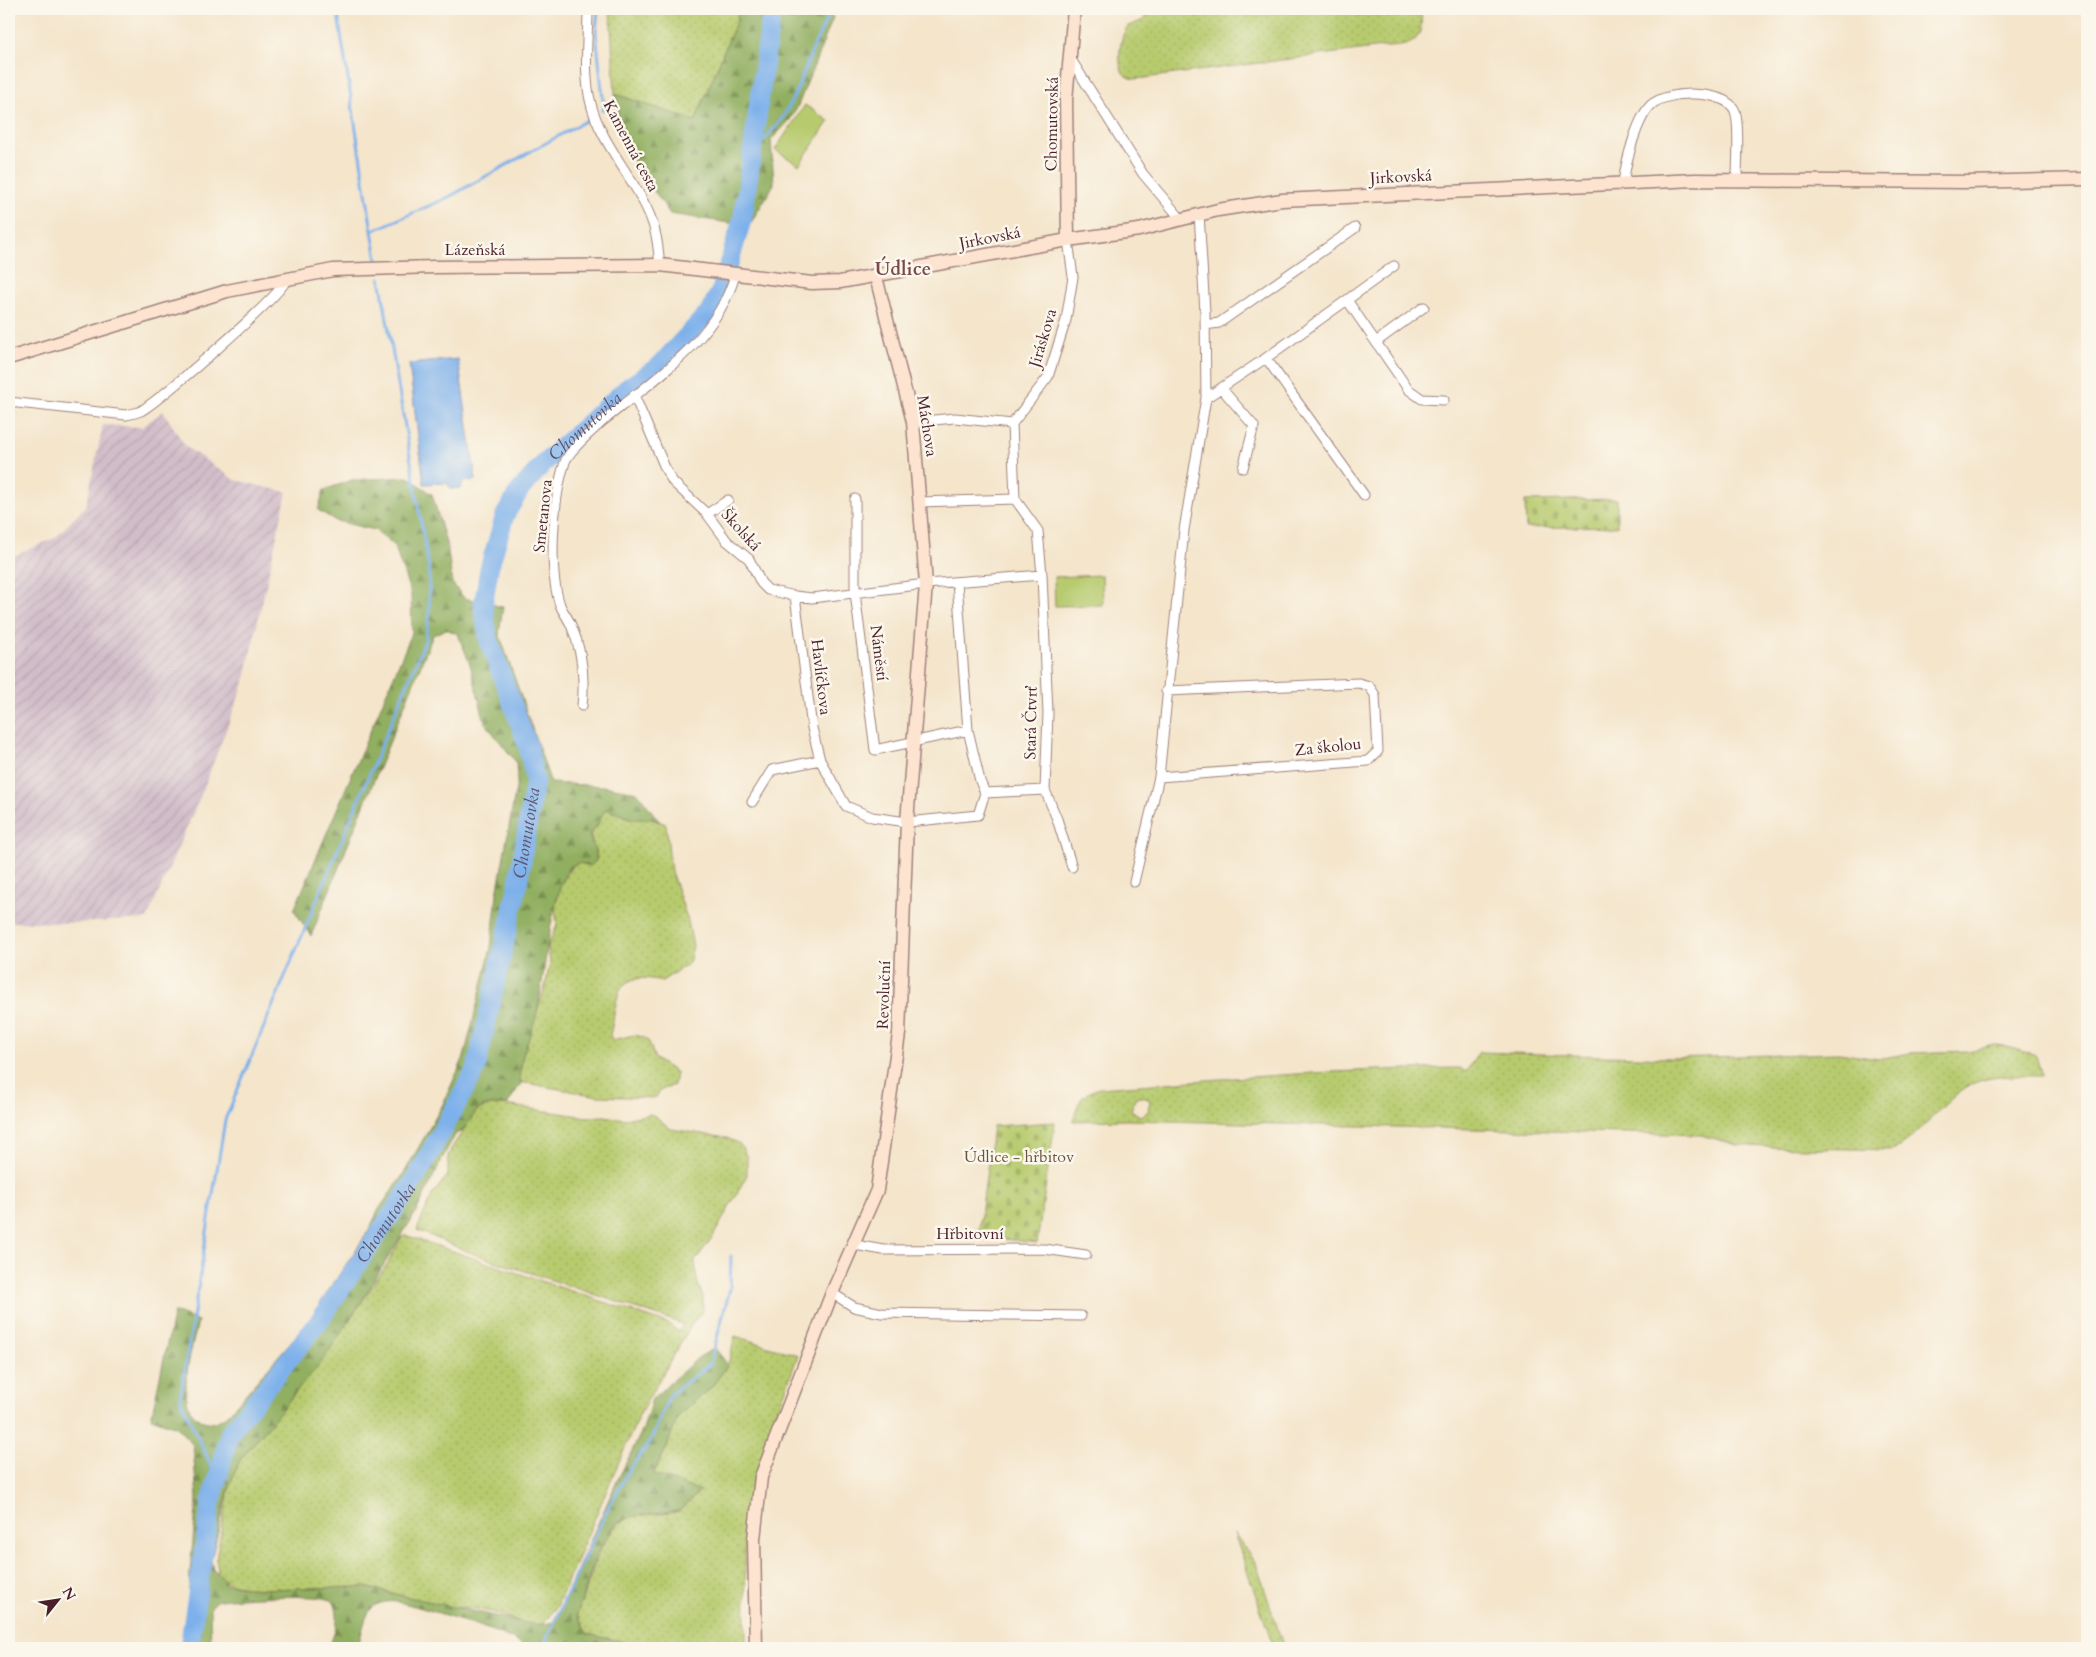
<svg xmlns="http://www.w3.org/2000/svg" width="2096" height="1657" viewBox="0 0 2096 1657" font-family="Cardo,serif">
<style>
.industrial{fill:url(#industrial-furrows)}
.grass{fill:url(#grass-dots);stroke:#80754c;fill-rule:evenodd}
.forest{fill:url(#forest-firs);stroke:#6e6746}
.cemetery{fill:url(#cemetery-stones);stroke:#80754c}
.garden{fill:#b7cb6e;stroke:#80754c}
.water{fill:#7eb1eb;stroke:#64688b}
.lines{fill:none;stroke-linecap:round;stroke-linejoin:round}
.stream{stroke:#7eb1eb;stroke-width:3}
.river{stroke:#7eb1eb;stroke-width:19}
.street-casing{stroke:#9f827b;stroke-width:11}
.secondary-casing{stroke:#9f827b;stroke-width:15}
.street{stroke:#fff;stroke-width:9}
.secondary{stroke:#fde4d1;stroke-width:12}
.labels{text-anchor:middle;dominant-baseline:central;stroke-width:5;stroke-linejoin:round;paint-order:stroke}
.street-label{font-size:16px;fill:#4a1f2b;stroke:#fbf7ec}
.park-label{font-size:16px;fill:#6b533f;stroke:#fbf7ec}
.water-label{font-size:18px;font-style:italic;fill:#5c526e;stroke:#fbf7ec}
.quarter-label{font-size:19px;font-weight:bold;fill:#794a4a;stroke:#fbf7ec}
</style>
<defs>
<pattern id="industrial-furrows" width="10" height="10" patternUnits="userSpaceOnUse" patternTransform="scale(1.25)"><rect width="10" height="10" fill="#d1bdc9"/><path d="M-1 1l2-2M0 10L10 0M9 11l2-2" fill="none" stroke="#b5a2ad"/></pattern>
<pattern id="grass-dots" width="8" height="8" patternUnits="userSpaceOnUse" patternTransform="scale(1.25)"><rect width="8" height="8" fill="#b7cb6e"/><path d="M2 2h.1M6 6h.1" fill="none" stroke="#9fae5f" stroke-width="1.8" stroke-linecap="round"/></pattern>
<pattern id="forest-firs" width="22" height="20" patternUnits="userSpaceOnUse" patternTransform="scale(1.25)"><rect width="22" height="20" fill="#91af61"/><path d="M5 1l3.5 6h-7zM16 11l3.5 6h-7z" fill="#788e50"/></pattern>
<pattern id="cemetery-stones" width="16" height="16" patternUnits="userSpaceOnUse" patternTransform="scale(1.25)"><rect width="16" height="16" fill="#b7cb6e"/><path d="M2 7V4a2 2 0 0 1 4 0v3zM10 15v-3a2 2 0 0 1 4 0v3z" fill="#9fae5f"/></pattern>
</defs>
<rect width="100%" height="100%" fill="#fbf7ec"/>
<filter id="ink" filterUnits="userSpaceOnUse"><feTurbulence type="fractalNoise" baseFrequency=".02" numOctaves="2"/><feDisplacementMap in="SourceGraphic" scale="10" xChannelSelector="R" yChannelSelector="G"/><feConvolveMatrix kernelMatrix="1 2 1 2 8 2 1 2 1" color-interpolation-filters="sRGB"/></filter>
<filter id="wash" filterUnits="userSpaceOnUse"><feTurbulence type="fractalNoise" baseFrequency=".0096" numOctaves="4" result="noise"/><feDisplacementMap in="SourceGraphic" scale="20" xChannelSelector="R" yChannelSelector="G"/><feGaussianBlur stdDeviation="1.12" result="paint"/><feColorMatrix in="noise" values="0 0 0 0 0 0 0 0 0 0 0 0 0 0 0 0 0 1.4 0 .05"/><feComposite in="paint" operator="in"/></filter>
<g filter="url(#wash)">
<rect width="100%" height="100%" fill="#f4e5cb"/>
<path class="industrial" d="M163,411L186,447L235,480L287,492L244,683L201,795L147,919L75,923L9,922V558L55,538L86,506L103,425L142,427Z"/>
<path class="grass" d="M610,9H738L737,20L695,121L615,94Z
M1146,9H1421C1424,42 1413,47 1382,47L1144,78C1137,79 1129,80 1124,74C1116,64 1120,35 1128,26L1144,20Z
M610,809L632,819H652L666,824L671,871L688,921L693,946L689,963L662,981C611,969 619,1000 610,1035L612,1040L634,1035L643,1037L649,1042L655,1059L676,1072L674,1085L661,1090L656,1097L652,1098L598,1096L520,1082L522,1058L545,987L550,963L548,946L557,925L555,907L561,884L572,866L578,863L587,865L595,862L597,858L590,834L597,826L604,810Z
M1994,1045L2007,1046L2036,1056L2042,1076C2018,1076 1992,1074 1970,1085C1945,1098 1911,1146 1891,1150L1765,1147L1736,1145L1701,1135L1127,1120L1073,1121C1079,1102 1079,1094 1100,1088C1220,1079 1339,1069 1460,1068L1466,1072L1479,1052L1671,1058L1839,1053L1878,1059L1910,1053L1968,1051ZM1136,1097H1144L1150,1100L1148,1112L1140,1116L1131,1110Z
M490,1105H505L587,1117L604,1116L625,1119L650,1114L655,1116L671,1129L727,1138L740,1144L747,1157V1175L714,1235L695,1261L697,1281L703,1297V1310L692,1324L640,1413L557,1606L543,1624L530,1625L492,1612L466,1607L434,1610L401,1599L389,1592L364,1587L258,1589L231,1584L219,1577L216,1559L230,1484L240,1460L324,1357L388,1263L401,1238L405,1235L669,1324L679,1332L683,1324L471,1253L417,1230L432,1195L448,1175V1156L451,1149L476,1111Z
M735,1336L798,1355L753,1481L745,1541L746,1648H650L587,1634L577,1615C581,1601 588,1586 592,1572C599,1549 608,1524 634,1516C647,1512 667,1517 680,1510C687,1506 693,1497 699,1491L653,1475L666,1449L678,1416L710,1389L728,1365Z
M1234,1533L1256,1563L1284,1648H1274Z"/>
<path class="forest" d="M738,9H828L833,18L797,108L789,121L771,140L774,184L749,226L670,214L623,146L615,94L695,121L737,20Z
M408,477L432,494L448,550L452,583L464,598L503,607L499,633L551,783L603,786L637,792L660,822L652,819H632L606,809C601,814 601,821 596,827C593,830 589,831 590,837C592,847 603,858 590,866C584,864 579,861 572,866C552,881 544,980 538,1007C534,1032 518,1055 520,1082H522L507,1105H490L479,1108L462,1131L456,1134L447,1149L417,1210L358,1307L325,1357L240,1460L230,1484L211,1560L213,1570L225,1580V1584L258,1589L364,1587L531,1624L540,1625L554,1622L617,1481L643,1429L652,1399L699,1357L715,1348L728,1365L710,1389L678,1416L666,1449L653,1474L700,1491L679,1511L635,1516L617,1523L596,1555L577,1615L587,1634L650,1648H526C519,1636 416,1605 397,1602C390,1601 380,1602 374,1606C364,1613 362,1637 357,1648H329C334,1633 342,1616 333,1601C322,1593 233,1597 215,1601L210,1609L211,1648H186L190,1572L197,1499L193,1445L177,1427L151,1418L174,1312L198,1321C193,1346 172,1407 201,1420C214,1426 223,1419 232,1410L307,1323L369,1230L379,1209L403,1175L442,1106L464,1057L491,948L497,894L517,782L516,762L485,723L470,664L458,634L446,629L433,635L311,936L294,910L412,633L411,594L394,545L375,530L336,521L318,510L324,490L352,480Z"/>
<path class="cemetery" d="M1617,499V526L1526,528L1525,501Z
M1055,1122L1037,1243L978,1236L993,1126Z"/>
<path class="garden" d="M805,105L829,121L799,165L775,150Z
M1102,575L1103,605L1055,606L1054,577Z"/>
<path class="water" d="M458,359L476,480L463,482L461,488L451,489L447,483L424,484L409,364Z"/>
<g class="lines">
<path class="stream" d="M337,9L372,231
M598,9L596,32L604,108L602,110
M752,152C762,141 775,130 783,117C804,83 811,42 833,9
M377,259L372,231L447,198L589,119
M217,1478L180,1399L225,1120L425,641L429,618V569L380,278
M542,1648L606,1512L629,1470L650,1442L670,1395L710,1364L730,1289L731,1256"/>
<path class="river" id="s1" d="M189,1648L211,1503L230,1432L318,1323L416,1178L476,1069L518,884L535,780L528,746L489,641L483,606L489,569L505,515L520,490L544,463L628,387L659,366L709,312L721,290L743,217L772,9"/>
</g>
</g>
<g filter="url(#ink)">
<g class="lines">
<defs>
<path id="street" d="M588,9C588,39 583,74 591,104C601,144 636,180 650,216C657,232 658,248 660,265
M1070,58L1143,174L1181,219
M1623,183C1626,162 1636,120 1651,105C1666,90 1726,89 1735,111C1740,125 1737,164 1737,180
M1347,300L1394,266
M1205,325L1219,323L1355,228
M1376,342L1424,307
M1266,358L1364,495
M1222,389L1254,426L1243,468
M634,395L666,470L673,482L707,514
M1206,398L1266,358L1347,300L1408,389L1422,399L1444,400
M9,402L126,415C131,414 136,413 141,411C163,397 279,298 286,280
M913,422L955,418L1012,424
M1012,424L1048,377L1066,320L1073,277L1068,240
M1012,424L1015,499
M855,499V593L875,750L968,730L957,582
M728,500L707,514L727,541L749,559L761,583L768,590L795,596L812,598L926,584L1042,575L1038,531L1015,499
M920,502L1015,499
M1042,575L1048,713L1045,790L1057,819L1072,867
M795,596L812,728L820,760L846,806L872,817L907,822L978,815L985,793L1045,790
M582,706C585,679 582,650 571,625C568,618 563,612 560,605C548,570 553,497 565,462C569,450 593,430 603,421C653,380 717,340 735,275
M968,730L980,781L985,793
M1159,777L1368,761L1378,751L1375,695L1369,686L1359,683L1166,691
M752,802L772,770L820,760
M1134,882L1159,777L1184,530L1206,398L1205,312L1199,214
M855,1245L883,1250L1044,1249L1086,1255
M832,1293L854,1307L882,1313L1081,1316"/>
<path id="secondary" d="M1068,240L1066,100L1074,9
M9,358L227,291L333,270L434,267L660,265L812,283L840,282L1068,240L1139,230L1218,210L1282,200L1695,180L1968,182L2087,179
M756,1648L754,1539L761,1477L832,1293L877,1190L899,1034L907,822L926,584L913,422L876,277"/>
</defs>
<use href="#street" class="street-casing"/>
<use href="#secondary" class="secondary-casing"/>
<use href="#street" class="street"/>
<use href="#secondary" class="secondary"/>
</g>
</g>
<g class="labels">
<g class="street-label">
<text transform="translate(1052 124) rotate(-89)">Chomutovská</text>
<text transform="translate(631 146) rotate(62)">Kamenná cesta</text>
<text transform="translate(1401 177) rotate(-3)">Jirkovská</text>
<text transform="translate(990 238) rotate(-11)">Jirkovská</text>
<text x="475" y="250">Lázeňská</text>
<text transform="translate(1043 338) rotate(-73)">Jiráskova</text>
<text transform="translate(927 426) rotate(81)">Máchova</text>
<text transform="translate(543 516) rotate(-84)">Smetanova</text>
<text transform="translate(741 530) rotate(48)">Školská</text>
<text transform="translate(879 653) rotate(83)">Náměstí</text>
<text transform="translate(821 677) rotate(83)">Havlíčkova</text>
<text transform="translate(1031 723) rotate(-89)">Stará Čtvrť</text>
<text transform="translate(1328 747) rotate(-6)">Za školou</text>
<text transform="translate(884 995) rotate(-88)">Revoluční</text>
<text x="970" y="1234">Hřbitovní</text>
</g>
<g class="park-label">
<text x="1019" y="1157">Údlice - hřbitov</text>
</g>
<g class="water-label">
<text stroke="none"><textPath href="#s1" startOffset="1351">Chomutovka</textPath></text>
<text stroke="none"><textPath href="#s1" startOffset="901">Chomutovka</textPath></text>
<text stroke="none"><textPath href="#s1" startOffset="481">Chomutovka</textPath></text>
</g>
<g class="quarter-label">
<text x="903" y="269">Údlice</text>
</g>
</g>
<rect width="2096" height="1657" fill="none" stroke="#fbf7ec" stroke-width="30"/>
<g transform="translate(58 1600) rotate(60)" stroke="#fbf7ec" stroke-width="4" paint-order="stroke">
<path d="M0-4L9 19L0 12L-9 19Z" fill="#4a1f2b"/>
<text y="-8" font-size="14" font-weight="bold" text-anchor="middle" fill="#4a1f2b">N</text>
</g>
</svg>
